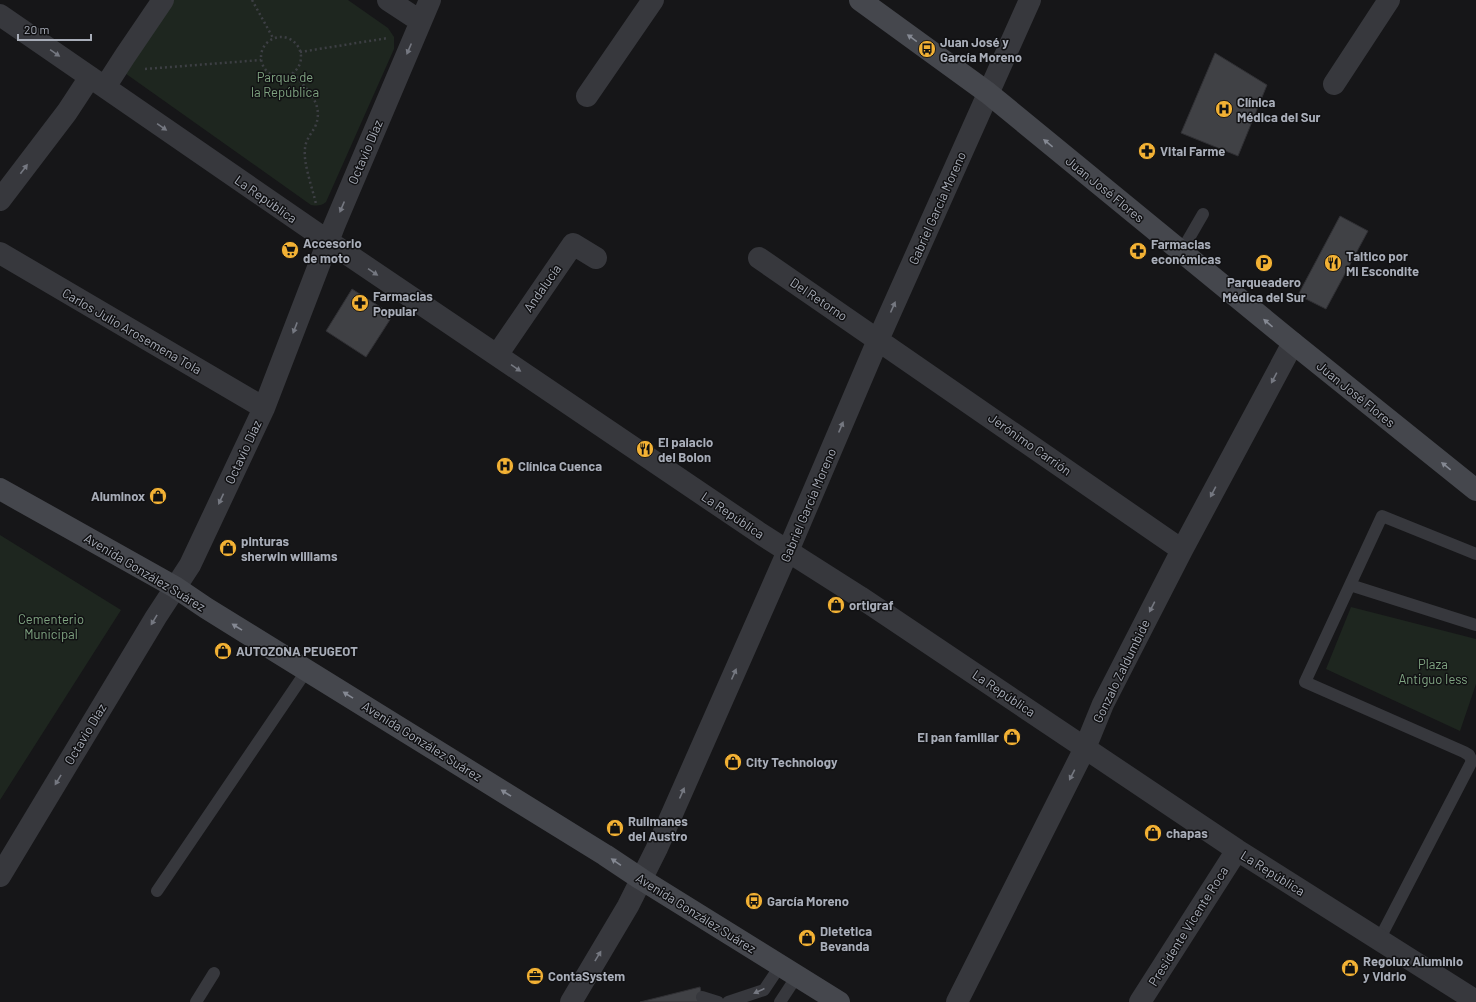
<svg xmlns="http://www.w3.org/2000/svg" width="1476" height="1002" viewBox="0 0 1476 1002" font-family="Barlow,sans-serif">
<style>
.green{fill:#1e261f}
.building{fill:#404145;stroke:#303034}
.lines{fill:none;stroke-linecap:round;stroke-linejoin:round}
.path{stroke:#3d3f44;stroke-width:2.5;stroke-dasharray:2 3;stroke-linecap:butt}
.lane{stroke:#37383d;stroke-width:12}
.street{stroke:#37383d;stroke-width:22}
.secondary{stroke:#45474d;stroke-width:22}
.oneway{fill:#858993}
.oneway2{fill:#757881}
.labels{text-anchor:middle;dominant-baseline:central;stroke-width:3;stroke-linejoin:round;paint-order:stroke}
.poi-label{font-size:13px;font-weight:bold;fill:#a8adb8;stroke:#111113;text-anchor:start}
.park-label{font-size:13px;fill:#7fa381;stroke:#111113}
.street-label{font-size:13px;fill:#a8adb8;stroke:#111113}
</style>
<rect width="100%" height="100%" fill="#161618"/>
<path class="green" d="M171,0H348L388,28L394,37V49L326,202C321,206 318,206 311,205L122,71Z
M0,535L121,610L0,800Z
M1351,607L1476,639V684L1460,731L1326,669Z"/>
<path class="building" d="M1215,53L1267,85L1238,156L1181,133Z
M1340,216L1368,231L1326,309L1298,295Z
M352,289L393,315L366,357L326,331Z
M700,987L703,1002H640Z"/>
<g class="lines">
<path class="path" d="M252,0L273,38
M261 57a20 20 0 1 1 40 0a20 20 0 1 1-40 0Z
M300,52L388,38
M145,69L261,60
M293,73C307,90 325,104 315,127C311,134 305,141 305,149C303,163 313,190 316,204"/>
<path class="lane" d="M1181,252L1203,214
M1350,585L1476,625
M157,891L307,670
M1379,940L1472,761L1469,755L1464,752L1305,682L1382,516L1476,554
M702,997L718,1002
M196,1002L214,973
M728,1002L764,990L780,966
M780,1002L797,976"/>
<path class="street" d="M388,0L420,21
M0,15L328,241L761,534L860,597L1237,850L1476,1001
M1334,84L1389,0
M105,87L125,56L163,0
M587,96L653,0
M0,200L67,112L90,77
M0,253L264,408
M759,258L1182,550
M497,355L573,244L596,258
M0,876L156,617L190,565L264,408L334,226L430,0
M571,1002L628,906L657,848L788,551L878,340L1030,0
M957,1002L1085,748L1103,704L1182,550L1293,343
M1140,1002L1237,850"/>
<path class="secondary" d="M860,0L988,93L1293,343L1476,490
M0,489L175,587L206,608L605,855L641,879L839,1002"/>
</g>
<defs><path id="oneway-solid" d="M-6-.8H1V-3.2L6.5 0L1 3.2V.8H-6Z"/></defs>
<g class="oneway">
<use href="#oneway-solid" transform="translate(912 38) rotate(-144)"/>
<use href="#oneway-solid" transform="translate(1048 143) rotate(-141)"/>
<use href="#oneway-solid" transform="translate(1268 323) rotate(-140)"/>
<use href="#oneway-solid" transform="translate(1446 466) rotate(-141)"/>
<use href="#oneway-solid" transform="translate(237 627) rotate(-148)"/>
<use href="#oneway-solid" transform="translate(348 695) rotate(-148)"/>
<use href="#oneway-solid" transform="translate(506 793) rotate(-148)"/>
<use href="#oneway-solid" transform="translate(616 862) rotate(-146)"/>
</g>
<g class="oneway2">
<use href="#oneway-solid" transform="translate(409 49) rotate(113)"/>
<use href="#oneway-solid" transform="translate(55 53) rotate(35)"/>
<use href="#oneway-solid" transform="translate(162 127) rotate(35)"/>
<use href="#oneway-solid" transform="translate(24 169) rotate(-53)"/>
<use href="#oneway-solid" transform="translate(342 207) rotate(113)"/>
<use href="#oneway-solid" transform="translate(373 272) rotate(34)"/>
<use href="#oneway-solid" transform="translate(893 307) rotate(-66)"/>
<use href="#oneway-solid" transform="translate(295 328) rotate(111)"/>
<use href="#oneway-solid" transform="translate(516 368) rotate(34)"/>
<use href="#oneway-solid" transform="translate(1274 378) rotate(118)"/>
<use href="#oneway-solid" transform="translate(841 427) rotate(-67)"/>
<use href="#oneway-solid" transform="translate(1213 492) rotate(118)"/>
<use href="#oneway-solid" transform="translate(221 499) rotate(115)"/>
<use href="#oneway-solid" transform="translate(1152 607) rotate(117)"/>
<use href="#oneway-solid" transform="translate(154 620) rotate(121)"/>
<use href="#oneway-solid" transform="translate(734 674) rotate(-66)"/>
<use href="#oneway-solid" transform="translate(1072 775) rotate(117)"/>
<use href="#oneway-solid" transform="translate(58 780) rotate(121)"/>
<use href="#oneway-solid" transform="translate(682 793) rotate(-66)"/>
<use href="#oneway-solid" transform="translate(598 956) rotate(-59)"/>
<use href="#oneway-solid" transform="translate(759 991) rotate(156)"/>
</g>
<defs>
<symbol id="bus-disc" viewBox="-11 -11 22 22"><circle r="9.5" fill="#f2b134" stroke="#111113"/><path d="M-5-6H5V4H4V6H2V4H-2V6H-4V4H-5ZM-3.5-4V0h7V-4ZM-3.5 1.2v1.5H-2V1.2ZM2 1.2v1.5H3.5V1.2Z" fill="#111"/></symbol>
<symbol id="hospital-disc" viewBox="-11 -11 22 22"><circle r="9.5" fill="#f2b134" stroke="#111113"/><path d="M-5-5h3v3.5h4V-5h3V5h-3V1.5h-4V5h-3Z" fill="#111"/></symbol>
<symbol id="pharmacy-disc" viewBox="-11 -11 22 22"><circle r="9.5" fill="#f2b134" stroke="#111113"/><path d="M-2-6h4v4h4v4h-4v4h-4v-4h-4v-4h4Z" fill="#111"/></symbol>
<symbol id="supermarket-disc" viewBox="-11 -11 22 22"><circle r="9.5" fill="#f2b134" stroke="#111113"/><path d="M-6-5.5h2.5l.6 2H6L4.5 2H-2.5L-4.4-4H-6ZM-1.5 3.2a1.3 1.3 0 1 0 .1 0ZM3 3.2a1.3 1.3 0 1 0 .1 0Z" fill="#111"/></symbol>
<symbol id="parking-disc" viewBox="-11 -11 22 22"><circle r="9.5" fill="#f2b134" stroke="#111113"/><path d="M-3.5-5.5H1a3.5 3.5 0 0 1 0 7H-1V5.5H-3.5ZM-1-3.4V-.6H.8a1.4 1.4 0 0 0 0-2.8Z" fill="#111"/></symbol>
<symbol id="restaurant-disc" viewBox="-11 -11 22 22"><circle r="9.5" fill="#f2b134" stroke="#111113"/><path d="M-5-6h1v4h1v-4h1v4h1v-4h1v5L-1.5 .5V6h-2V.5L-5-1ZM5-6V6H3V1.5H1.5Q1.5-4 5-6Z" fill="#111"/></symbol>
<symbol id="shop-disc" viewBox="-11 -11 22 22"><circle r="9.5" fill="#f2b134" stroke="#111113"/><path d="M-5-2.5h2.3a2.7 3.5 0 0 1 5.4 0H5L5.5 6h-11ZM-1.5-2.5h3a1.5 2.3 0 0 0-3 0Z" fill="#111"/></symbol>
<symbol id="office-disc" viewBox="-11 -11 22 22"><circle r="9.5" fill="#f2b134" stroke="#111113"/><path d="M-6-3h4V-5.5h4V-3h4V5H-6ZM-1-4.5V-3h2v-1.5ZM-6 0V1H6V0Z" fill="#111"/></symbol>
</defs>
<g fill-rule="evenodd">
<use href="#bus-disc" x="917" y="39" width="20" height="20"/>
<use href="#hospital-disc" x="1214" y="99" width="20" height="20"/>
<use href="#pharmacy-disc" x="1137" y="141" width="20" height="20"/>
<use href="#supermarket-disc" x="280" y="240" width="20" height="20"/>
<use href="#pharmacy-disc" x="1128" y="241" width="20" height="20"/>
<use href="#parking-disc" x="1254" y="253" width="20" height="20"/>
<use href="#restaurant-disc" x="1323" y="253" width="20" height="20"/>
<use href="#pharmacy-disc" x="350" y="293" width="20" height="20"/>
<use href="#restaurant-disc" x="635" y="439" width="20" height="20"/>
<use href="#hospital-disc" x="495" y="456" width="20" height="20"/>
<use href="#shop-disc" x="148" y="486" width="20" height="20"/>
<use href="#shop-disc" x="218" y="538" width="20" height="20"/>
<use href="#shop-disc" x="826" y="595" width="20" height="20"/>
<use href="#shop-disc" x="213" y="641" width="20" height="20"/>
<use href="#shop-disc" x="1002" y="727" width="20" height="20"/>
<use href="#shop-disc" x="723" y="752" width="20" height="20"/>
<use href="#shop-disc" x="605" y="818" width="20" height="20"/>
<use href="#shop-disc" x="1143" y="823" width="20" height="20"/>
<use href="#bus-disc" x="744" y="891" width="20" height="20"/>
<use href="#shop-disc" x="797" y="928" width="20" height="20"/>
<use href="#shop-disc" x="1340" y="958" width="20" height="20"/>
<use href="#office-disc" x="525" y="966" width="20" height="20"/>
</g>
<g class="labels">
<g class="poi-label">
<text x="940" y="42">Juan José y<tspan x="940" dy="15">García Moreno</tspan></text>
<text x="1237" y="102">Clínica<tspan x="1237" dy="15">Médica del Sur</tspan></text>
<text x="1160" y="151">Vital Farme</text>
<text x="303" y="243">Accesorio<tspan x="303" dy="15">de moto</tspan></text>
<text x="1151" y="244">Farmacias<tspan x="1151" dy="15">económicas</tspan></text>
<text x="1346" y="256">Taitico por<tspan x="1346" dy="15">Mi Escondite</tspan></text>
<text x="1264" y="282" text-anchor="middle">Parqueadero<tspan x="1264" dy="15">Médica del Sur</tspan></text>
<text x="373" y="296">Farmacias<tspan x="373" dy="15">Popular</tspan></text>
<text x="658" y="442">El palacio<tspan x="658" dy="15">del Bolon</tspan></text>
<text x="518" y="466">Clínica Cuenca</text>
<text x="145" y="496" text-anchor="end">Aluminox</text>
<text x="241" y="541">pinturas<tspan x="241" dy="15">sherwin williams</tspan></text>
<text x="849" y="605">ortigraf</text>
<text x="236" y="651">AUTOZONA PEUGEOT</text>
<text x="999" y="737" text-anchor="end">El pan familiar</text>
<text x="746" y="762">City Technology</text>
<text x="628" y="821">Rulimanes<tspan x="628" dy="15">del Austro</tspan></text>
<text x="1166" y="833">chapas</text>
<text x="767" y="901">García Moreno</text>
<text x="820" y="931">Dietetica<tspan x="820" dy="15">Bevanda</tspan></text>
<text x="1363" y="961">Regolux Aluminio<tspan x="1363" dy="15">y Vidrio</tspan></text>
<text x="548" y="976">ContaSystem</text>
</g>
<g class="park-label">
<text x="285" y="77">Parque de<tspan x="285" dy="15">la República</tspan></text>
<text x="51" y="619">Cementerio<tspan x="51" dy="15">Municipal</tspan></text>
<text x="1433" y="664">Plaza<tspan x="1433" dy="15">Antiguo Iess</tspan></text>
</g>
<g class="street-label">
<text transform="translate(365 152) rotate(-67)">Octavio Díaz</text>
<text transform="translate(1105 189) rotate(39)">Juan José Flores</text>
<text transform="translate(266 199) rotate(35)">La República</text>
<text transform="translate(937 208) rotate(-66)">Gabriel García Moreno</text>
<text transform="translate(542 288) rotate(-55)">Andalucía</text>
<text transform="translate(819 299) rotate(34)">Del Retorno</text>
<text transform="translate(132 331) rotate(30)">Carlos Julio Arosemena Tola</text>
<text transform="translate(1356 394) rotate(39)">Juan José Flores</text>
<text transform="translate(1030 444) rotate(35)">Jerónimo Carrión</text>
<text transform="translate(243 452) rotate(-65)">Octavio Díaz</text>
<text transform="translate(808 505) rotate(-67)">Gabriel García Moreno</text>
<text transform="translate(733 515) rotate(34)">La República</text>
<text transform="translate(145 572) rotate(31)">Avenida González Suárez</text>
<text transform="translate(1121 671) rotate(-64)">Gonzalo Zaldumbide</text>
<text transform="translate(1004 693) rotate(34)">La República</text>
<text transform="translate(85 734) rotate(-59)">Octavio Díaz</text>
<text transform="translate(422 741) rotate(32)">Avenida González Suárez</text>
<text transform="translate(1273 873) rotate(32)">La República</text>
<text transform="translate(696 913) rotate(32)">Avenida González Suárez</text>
<text transform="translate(1188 926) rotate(-58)">Presidente Vicente Roca</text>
</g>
</g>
<path d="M18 34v6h73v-6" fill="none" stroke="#a8adb8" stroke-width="2"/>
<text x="24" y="34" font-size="12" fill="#a8adb8" stroke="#111113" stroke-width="3" paint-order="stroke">20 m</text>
</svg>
